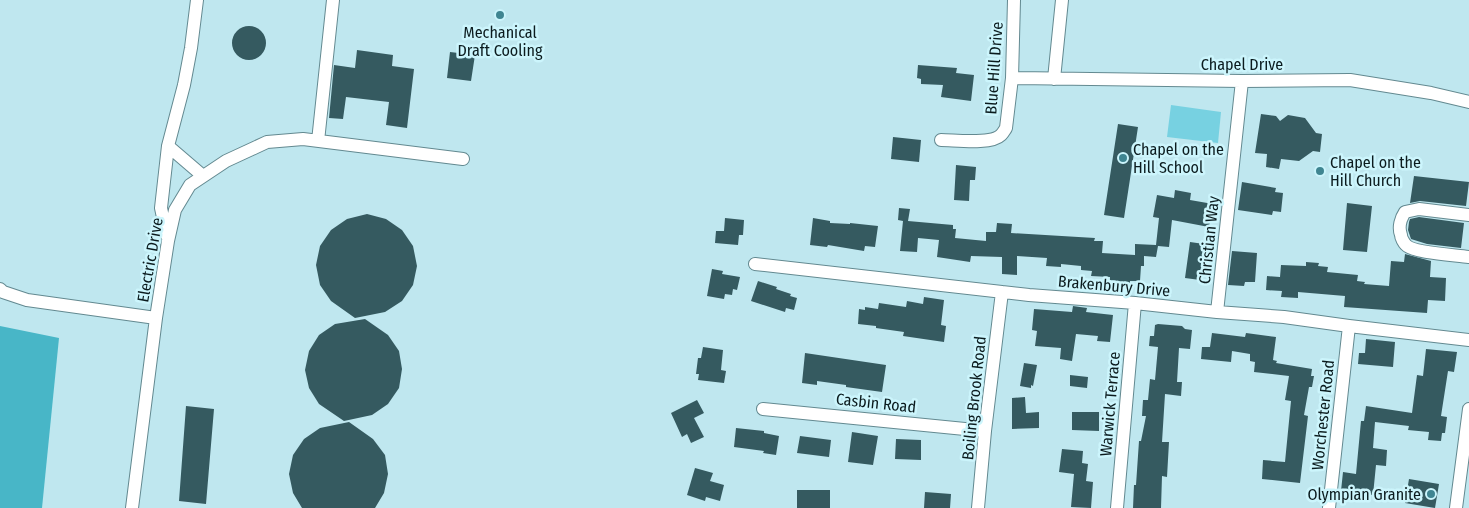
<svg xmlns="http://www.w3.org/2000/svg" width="1469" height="508" viewBox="0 0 1469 508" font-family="'Fira Sans Condensed',sans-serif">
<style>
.green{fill:#77d1e1}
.forest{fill:#48b6c7}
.building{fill:#355a60}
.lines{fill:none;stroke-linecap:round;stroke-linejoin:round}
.minor-casing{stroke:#638990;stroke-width:14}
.minor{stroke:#fff;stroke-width:12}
.poi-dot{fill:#3f8591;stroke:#ccf5fc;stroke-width:2}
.labels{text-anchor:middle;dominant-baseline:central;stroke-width:5;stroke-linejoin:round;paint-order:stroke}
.poi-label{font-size:16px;fill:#0b1b1e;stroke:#ccf5fc;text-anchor:start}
.street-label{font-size:16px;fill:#0b1b1e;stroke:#ccf5fc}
</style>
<rect width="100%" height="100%" fill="#bfe7ef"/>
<path class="green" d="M1171,105L1221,112L1218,143L1167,137Z"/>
<path class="forest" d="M0,326L59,338L42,508H0Z"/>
<path class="building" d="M232 43a17 17 0 1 1 34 0a17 17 0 1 1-34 0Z
M357,50L393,55L392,66L414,69L407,128L386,125L389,102L346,97L343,119L329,118L334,65L355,68Z
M450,52L475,55L471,81L447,78Z
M918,65L957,68L956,73L974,75L971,101L941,97L943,85L921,84V79L917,78Z
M1261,114L1276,116L1280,121L1288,115L1305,118L1316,133L1322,134L1320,152L1313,151L1299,161L1281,159L1279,169L1266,167L1267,154L1255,153Z
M1118,124L1138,127L1124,218L1104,215Z
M893,137L921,140L919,162L891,159Z
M956,165L976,167L975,180H970L969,201L954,200Z
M1414,176L1469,182L1466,206L1420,201L1410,203Z
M1242,182L1276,188L1275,192L1283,193L1281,212L1273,211L1272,215L1238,210Z
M1175,190L1191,193L1190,200L1213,204L1209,227L1172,220L1169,247L1158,246L1156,257L1144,256V266H1141L1140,281H1130V283L1118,282L1119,281L1110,280V277L1091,276L1092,271L1081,270V266L1061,264V267L1046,266L1047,258L1017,256V275L1002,274V257L971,256L970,262L937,257L939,240L918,238L917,252L900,251L903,221L898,220L899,208L910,209L908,221L953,225V229H956L955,238L986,241V232H996L997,223L1012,224L1011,233L1095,238L1094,241H1103L1102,253L1135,255V244L1156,245L1159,218L1153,217L1157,195L1174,198Z
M1347,203L1372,206L1367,252L1343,250Z
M367,214L386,219L402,230L413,246L417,266L413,285L402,301L385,312L355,318L331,301L320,285L316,265L320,246L331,230L347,219Z
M1419,217L1464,223L1461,248L1427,244L1411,239L1408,230L1409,222L1410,219Z
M725,218L744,220L743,235H739L738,245L715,243L716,231H724Z
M813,218L830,221V223L850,224V223L878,226L875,247L865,246L864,251L828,245L827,247L810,245Z
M1190,242L1211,245L1206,277H1200V280L1185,278Z
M1232,251L1257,253L1255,282H1245L1244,286L1228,285Z
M1405,254L1431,261L1430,277L1446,278L1445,301L1428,300L1427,313L1344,307L1345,296L1298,292V298L1281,297L1282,291L1266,290L1267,276L1280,277L1281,265L1306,266V262L1319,263L1318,266L1328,267L1327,272L1358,275L1357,281L1365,282L1364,284L1389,286L1391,261L1404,262Z
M712,269L723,271L722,274L740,277L737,290L733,289L732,295L725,294L724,299L707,296Z
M758,281L777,287L776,289L791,294L790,296L797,298L794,310L786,308L785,312L751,301Z
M924,297L944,300L941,325L946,326L944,342L903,336L904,332L876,328V326L858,324L859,309L865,310V307L878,309L879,303L906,307L907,301L923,304Z
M1073,306L1087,308L1086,312L1113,315L1110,342L1097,341L1098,336L1076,334L1072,361L1060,359L1061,348L1035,346L1037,331L1032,330L1034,309L1072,312Z
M365,319L388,335L399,351L402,369L399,388L388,404L372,415L344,421L319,404L309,388L305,370L309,351L319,335L335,324Z
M1158,324L1182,326L1185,329L1192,330L1190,349L1179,348L1177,382H1182L1181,396L1165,394L1162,442H1169L1167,477L1162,476L1161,508H1133L1134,485H1136L1139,441H1141L1146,416H1142L1143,400H1148L1150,379L1155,380L1158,347L1149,346L1150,336H1154L1155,325Z
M1212,333L1245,337L1246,333L1276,337L1273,360L1277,361L1276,363L1312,369L1311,376H1314L1312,387H1309L1304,415L1308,416L1300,483L1262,479L1263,460L1285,462L1291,401L1285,400L1289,376L1254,372L1255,362L1250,361V354L1232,351L1231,362L1201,359L1202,347H1210Z
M1366,339L1395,342L1393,367L1358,364L1359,353H1365Z
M703,347L723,350L721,370L726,371L724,383L698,380L699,374H696L698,358H701Z
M1426,349L1457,352L1454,372L1448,371L1441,416L1447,417L1445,433H1442L1441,441L1428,440L1429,432L1408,430L1409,426L1375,422L1373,448L1387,450L1386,466L1376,465L1373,495L1341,491L1343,472L1356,474L1361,421H1364L1366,406L1412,413L1417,375L1423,376Z
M805,353L886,365L882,392L846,387V385L817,381V385L802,383Z
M1024,363L1037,365L1033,386L1031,385V388L1020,386Z
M1070,375L1088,377L1087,388L1070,386Z
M1025,397L1026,413L1039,412V428L1012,429V398Z
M697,400L704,413L694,418L704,437L691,443L687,434L682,437L671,413Z
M186,406L214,409L206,504L179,501Z
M1072,412H1099V431L1072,430Z
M349,422L373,439L385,455L388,474L384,493L375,508H302L293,493L289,474L293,455L304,439L320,428Z
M736,428L764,431V433L779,436L776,455L763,453L764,451L734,447Z
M852,432L878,436L873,465L848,462Z
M800,436L831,440L829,457L797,453Z
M896,439L921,440V460L895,459Z
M1062,449L1083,451L1082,463L1088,464L1086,481L1093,482L1091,508L1071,507L1074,474L1059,472Z
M695,468L713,473L710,481L724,485L720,501L706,497L705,501L687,495Z
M1409,479L1439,484L1435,508L1405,503Z
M797,490H830V508H797Z
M925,492L951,494L950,508H924Z"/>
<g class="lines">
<defs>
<path id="minor" d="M1012,78L1242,81L1350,80L1431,93L1469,102
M1054,79L1062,0
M941,140C955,140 991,145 1001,135C1003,133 1004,131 1006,128L1012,78L1014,0
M318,141L333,0
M168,146L203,176
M1469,215L1419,209L1405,212C1401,218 1398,227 1401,235C1401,238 1404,243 1406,245C1413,253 1457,255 1469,257
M167,236L161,208L168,146L184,85L191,48L197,0
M755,264L1029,295L1135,303L1217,312L1284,317L1349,326L1469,340
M0,289L3,292L27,300L156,318
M1217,312L1242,81
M763,409L985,431
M132,508L156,318L168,241L175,210L190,185L226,161L267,142L303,139L463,159
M978,508L985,431L1002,292
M1117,508L1135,303
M1329,508L1349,326
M1456,508L1469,409"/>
</defs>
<use href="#minor" class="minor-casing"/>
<use href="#minor" class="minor"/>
</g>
<g class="poi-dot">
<circle cx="500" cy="15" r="5"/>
<circle cx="1123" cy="158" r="5"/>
<circle cx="1320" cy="171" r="5"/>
<circle cx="1431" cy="494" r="5"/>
</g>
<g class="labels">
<g class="poi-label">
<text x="500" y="32" text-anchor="middle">Mechanical<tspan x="500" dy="18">Draft Cooling</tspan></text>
<text x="1133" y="149">Chapel on the<tspan x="1133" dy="18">Hill School</tspan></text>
<text x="1330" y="162">Chapel on the<tspan x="1330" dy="18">Hill Church</tspan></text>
<text x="1421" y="494" text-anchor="end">Olympian Granite</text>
</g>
<g class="street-label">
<text x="1242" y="64">Chapel Drive</text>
<text transform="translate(994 68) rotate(-86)">Blue Hill Drive</text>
<text transform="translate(1209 240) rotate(-84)">Christian Way</text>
<text transform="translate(150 260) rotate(-80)">Electric Drive</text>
<text transform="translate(1114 286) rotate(5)">Brakenbury Drive</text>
<text transform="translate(974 398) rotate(-84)">Boiling Brook Road</text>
<text transform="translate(876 403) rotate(6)">Casbin Road</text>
<text transform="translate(1110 404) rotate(-85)">Warwick Terrace</text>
<text transform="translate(1323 415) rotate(-84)">Worchester Road</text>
</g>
</g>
</svg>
